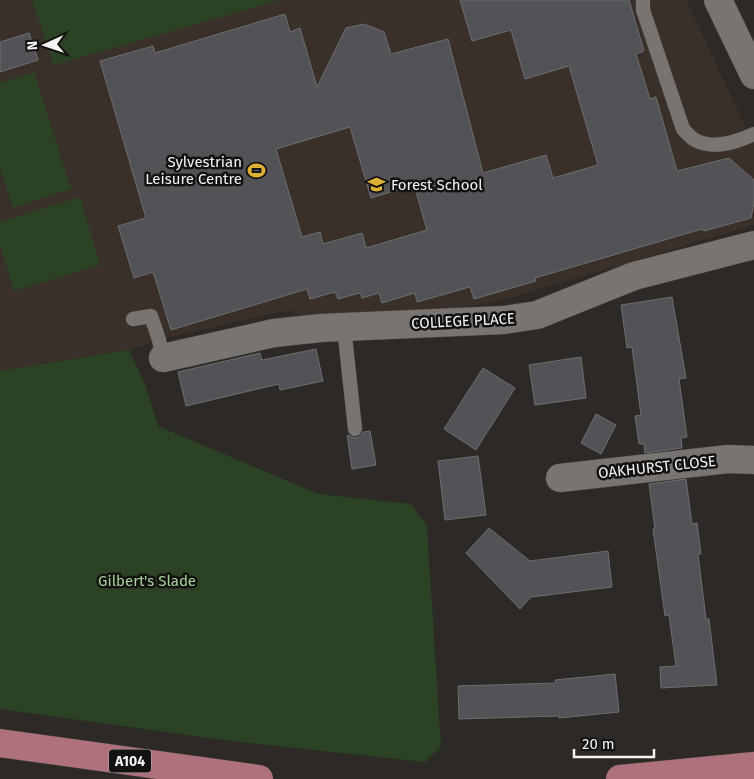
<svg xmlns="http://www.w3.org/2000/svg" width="754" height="779" viewBox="0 0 754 779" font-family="'Fira Sans',sans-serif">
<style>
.built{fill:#39302a}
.green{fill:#2b4324}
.building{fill:#535357;stroke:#6e6e72;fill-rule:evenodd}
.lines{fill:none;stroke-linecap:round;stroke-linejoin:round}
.service-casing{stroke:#4a4745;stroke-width:15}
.minor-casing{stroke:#4a4745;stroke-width:29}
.primary-casing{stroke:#4a4745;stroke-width:29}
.service{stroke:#787471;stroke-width:14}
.minor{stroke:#787471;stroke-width:28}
.primary{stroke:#af727d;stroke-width:28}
.labels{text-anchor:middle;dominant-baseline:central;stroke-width:5;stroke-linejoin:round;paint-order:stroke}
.shield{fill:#131211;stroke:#b1b0ae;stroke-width:1}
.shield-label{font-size:14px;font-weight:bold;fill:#f5f3f2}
.poi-label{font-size:15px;fill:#f5f3f2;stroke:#131211;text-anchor:end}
.street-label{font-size:15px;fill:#f5f3f2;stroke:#131211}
.park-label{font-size:15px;fill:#a6d59a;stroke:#131211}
</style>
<rect width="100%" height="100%" fill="#2c2926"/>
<path class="built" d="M0,0H686L754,145V225L499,301L405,318L304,317L290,310L170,337L129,350L0,371Z"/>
<path class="green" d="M32,0H280L54,65Z
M34,72L71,189L13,208L0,168V83Z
M80,197L100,265L14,291L0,245V222Z
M129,350L145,384L158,426L318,494L411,504L427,526L441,747L425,762L231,741L0,709V371Z"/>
<path class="building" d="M460,0H629L644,51L636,54L650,99L656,97L677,171L729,158L754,180V203L751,218L704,231L702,229L535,278L536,281L474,299L470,287L417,302L415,293L382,303L379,293L362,298L360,293L338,299L335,292L310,299L307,289L171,330L153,272L134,278L118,226L146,218L100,61L153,46L155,53L285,14L290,32L300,28L317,87L346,28L364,24L384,32L391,54L448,39L483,173L546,155L553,178L598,165L569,66L525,79L511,30L472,41ZM350,127L371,198L414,185L427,230L366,248L362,233L323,244L320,232L302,237L276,149Z
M29,33L38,60L0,72V42Z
M672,297L686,378L679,379L687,437L681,438L682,448L645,453L644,444H639L635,416L641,415L632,347L627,348L621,305Z
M316,349L323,381L280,390L279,384L186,406L178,372L260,353L262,360Z
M581,357L586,398L535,405L529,365Z
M483,368L515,388L476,450L444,429Z
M596,414L616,425L601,454L581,443Z
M370,431L376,465L352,469L347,435L352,437L356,438L361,436L363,432Z
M478,456L486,515L445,520L438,461Z
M686,479L692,524L697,523L701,554H698L706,619H709L717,685L661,688L660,667L676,666L669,615L665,616L653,529H655L649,484Z
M489,528L530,561L608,551L612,587L531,597L520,609L466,553Z
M615,674L619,712L559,718V716L459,719L458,686L556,683L555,680Z"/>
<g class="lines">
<defs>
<path id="service" d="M643,0V10L683,129C687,133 691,138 695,140C714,150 736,142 754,134
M133,319L151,316L159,340L163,358
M344,327L355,429"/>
<path id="minor" d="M718,0L754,75
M163,358L274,333L321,328L504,320L537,315L634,276L754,245
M560,478L728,459L754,460"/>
<path id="primary" d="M0,743L259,779
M620,779L754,766"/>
</defs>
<use href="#service" class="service-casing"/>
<use href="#minor" class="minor-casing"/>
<use href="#primary" class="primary-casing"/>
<use href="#service" class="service"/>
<use href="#minor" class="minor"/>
<use href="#primary" class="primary"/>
</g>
<defs>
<symbol id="stadium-bare" viewBox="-9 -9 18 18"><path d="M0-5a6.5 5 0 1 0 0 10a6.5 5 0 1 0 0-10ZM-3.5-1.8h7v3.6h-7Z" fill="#ddb133" stroke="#131211" stroke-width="2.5" paint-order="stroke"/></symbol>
<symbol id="school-bare" viewBox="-9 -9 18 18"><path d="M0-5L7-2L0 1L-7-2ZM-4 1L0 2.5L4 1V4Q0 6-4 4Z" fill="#ddb133" stroke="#131211" stroke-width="2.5" paint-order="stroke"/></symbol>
</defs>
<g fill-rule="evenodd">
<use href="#stadium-bare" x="244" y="158" width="25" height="25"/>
<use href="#school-bare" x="364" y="172" width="25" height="25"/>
</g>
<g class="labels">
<rect class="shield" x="109" y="749.5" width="42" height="23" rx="4"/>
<g class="shield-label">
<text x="130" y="761">A104</text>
</g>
<g class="poi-label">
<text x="242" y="162">Sylvestrian<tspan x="242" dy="17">Leisure Centre</tspan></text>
<text x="391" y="185" text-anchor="start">Forest School</text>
</g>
<g class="street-label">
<text transform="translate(463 321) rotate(-3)">COLLEGE PLACE</text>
<text transform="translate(657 467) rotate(-6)">OAKHURST CLOSE</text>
</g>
<g class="park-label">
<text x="147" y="581">Gilbert's Slade</text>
</g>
</g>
<g transform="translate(45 45) rotate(267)" stroke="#131211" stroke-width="4" paint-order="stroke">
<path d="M0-4L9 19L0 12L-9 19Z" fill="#f5f3f2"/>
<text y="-8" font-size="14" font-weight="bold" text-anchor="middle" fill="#f5f3f2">N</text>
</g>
<path d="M574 749v8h80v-8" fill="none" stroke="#f5f3f2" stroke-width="2.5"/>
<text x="582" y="749" font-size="15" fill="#f5f3f2" stroke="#131211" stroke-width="4" paint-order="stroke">20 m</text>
</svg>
